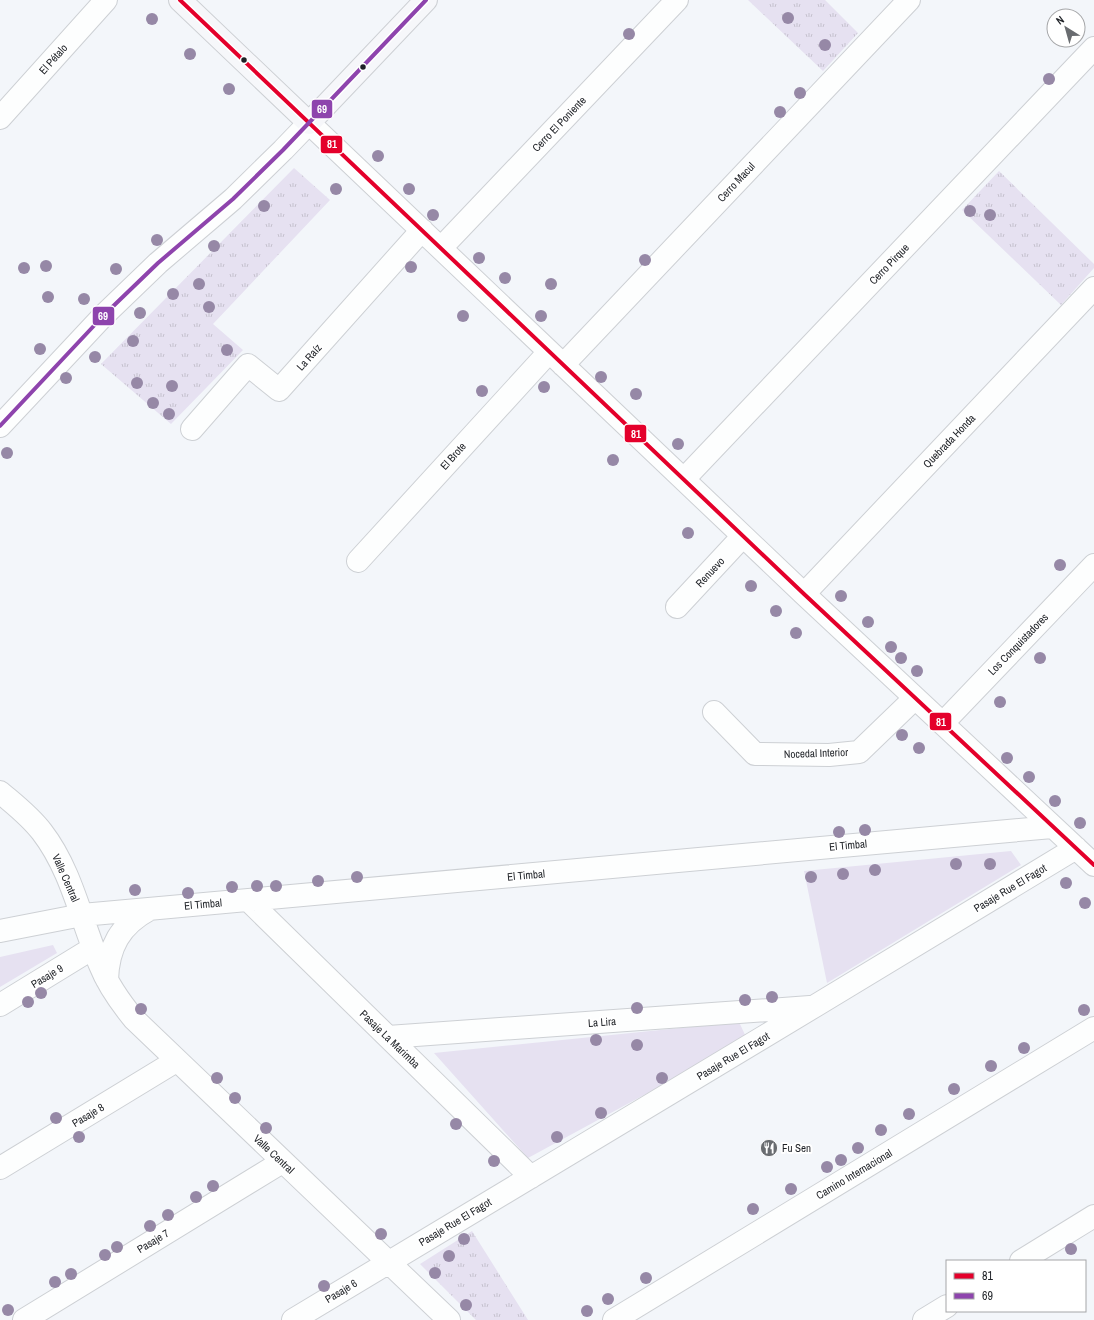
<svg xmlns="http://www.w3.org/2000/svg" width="1094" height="1320" viewBox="0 0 1094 1320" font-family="'Archivo Narrow',sans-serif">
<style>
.grass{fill:url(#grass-tufts)}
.park{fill:#e6e1f1}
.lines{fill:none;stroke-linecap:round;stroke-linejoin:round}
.street-casing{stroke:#cdd0d4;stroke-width:24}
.secondary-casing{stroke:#cdd0d4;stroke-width:24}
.street{stroke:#fdfefe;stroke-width:22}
.secondary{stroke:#f6f7fa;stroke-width:22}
.bus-1-casing{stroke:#fff;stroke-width:7}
.bus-2-casing{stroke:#fff;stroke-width:7}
.bus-1{stroke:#e4002b;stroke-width:4}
.bus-2{stroke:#8e44ad;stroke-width:4}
.tree{fill:#9688a6}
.bus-dot{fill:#1e2126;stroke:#fff;stroke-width:1.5}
.labels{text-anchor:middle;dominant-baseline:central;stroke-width:4;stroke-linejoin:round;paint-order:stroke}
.street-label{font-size:11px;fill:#1e2126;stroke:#fff}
.poi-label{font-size:11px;fill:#1e2126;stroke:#fff;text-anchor:start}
.line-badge{stroke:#fff;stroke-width:1.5}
.badge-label{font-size:11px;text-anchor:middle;font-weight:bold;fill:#fff}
</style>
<defs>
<pattern id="grass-tufts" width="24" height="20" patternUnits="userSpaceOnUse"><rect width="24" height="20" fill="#e6e1f1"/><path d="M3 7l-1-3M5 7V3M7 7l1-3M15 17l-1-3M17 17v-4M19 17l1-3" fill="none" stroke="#c5c1ce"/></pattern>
</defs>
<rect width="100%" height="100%" fill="#f3f6fa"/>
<path class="grass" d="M748,0H825L858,33L823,71Z
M294,168L330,200L213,324L243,350L171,424L101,364Z
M999,171L1094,264V268L1061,305L962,210Z
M472,1231L528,1320H476L420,1264Z"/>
<path class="park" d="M1011,851L1021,865L827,983L804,871Z
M53,945L57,953L0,987V957Z
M739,1022L747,1039L528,1158L434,1053Z"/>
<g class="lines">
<defs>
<path id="street" d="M0,118L106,0
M441,248L677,0
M563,365L909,0
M0,426L104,315L158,263L233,199L283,150L309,123L804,594L1094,865
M192,429L248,365L279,390L422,230
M684,479L1094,48
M358,561L549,352
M804,594L1094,288
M677,607L743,536
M714,712L755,754L829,755L859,752L915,698
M943,723L1094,565
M0,792C14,804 30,816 42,832C72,871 81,921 100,965C108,985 120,1002 134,1019L449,1320
M248,900L531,1177
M0,931L82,915L1052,827
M107,980C108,947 120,925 150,909
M0,1005L93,948
M388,1037L810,1007
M0,1168L176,1061
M1021,1261L1094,1216
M24,1320L282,1162
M293,1320L815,1006L1076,848
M614,1320L1094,1028
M924,1320L947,1306"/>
<path id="secondary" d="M180,0L309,123L426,0"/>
</defs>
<use href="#street" class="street-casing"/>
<use href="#secondary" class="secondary-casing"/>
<use href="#street" class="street"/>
<use href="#secondary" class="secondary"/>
<defs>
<path id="bus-1" d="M180,0L804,594L1094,865"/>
<path id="bus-2" d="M0,426L104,315L158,263L233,199L283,150L426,0"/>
</defs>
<use href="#bus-1" class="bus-1-casing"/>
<use href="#bus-2" class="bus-2-casing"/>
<use href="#bus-1" class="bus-1"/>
<use href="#bus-2" class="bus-2"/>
</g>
<g class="tree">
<circle cx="788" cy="18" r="6"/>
<circle cx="152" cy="19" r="6"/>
<circle cx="629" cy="34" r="6"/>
<circle cx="825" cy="45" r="6"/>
<circle cx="190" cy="54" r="6"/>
<circle cx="1049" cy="79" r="6"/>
<circle cx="229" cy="89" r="6"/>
<circle cx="800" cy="93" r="6"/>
<circle cx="780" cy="112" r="6"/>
<circle cx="378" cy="156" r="6"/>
<circle cx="336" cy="189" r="6"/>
<circle cx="409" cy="189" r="6"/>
<circle cx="264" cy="206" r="6"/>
<circle cx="970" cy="211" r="6"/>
<circle cx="433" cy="215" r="6"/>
<circle cx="990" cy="215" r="6"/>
<circle cx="157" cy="240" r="6"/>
<circle cx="214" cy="246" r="6"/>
<circle cx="479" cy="258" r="6"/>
<circle cx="645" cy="260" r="6"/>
<circle cx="46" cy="266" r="6"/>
<circle cx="411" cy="267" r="6"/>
<circle cx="24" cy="268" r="6"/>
<circle cx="116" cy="269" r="6"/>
<circle cx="505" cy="278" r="6"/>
<circle cx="199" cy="284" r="6"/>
<circle cx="551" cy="284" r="6"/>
<circle cx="173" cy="294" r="6"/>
<circle cx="48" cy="297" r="6"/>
<circle cx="84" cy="299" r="6"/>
<circle cx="209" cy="307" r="6"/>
<circle cx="140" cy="313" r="6"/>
<circle cx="463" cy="316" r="6"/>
<circle cx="541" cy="316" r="6"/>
<circle cx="133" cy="341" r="6"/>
<circle cx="40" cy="349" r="6"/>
<circle cx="227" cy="350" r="6"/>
<circle cx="95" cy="357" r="6"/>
<circle cx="601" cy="377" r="6"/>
<circle cx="66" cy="378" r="6"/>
<circle cx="137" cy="383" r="6"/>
<circle cx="172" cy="386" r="6"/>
<circle cx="544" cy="387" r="6"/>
<circle cx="482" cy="391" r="6"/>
<circle cx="636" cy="394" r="6"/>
<circle cx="153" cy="403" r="6"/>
<circle cx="169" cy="414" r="6"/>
<circle cx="678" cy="444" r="6"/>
<circle cx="7" cy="453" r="6"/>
<circle cx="613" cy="460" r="6"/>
<circle cx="688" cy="533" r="6"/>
<circle cx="1060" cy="565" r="6"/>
<circle cx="751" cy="586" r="6"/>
<circle cx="841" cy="596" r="6"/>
<circle cx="776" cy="611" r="6"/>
<circle cx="868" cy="622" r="6"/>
<circle cx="796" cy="633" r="6"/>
<circle cx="891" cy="647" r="6"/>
<circle cx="901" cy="658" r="6"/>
<circle cx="1040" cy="658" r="6"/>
<circle cx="917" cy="671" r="6"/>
<circle cx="1000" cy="702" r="6"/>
<circle cx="902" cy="735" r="6"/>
<circle cx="919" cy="748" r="6"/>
<circle cx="1007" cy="758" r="6"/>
<circle cx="1029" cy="777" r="6"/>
<circle cx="1055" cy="801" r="6"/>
<circle cx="1080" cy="823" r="6"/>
<circle cx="865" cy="830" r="6"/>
<circle cx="839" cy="832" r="6"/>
<circle cx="956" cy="864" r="6"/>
<circle cx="990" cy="864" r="6"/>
<circle cx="875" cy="870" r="6"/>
<circle cx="843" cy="874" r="6"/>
<circle cx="357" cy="877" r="6"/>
<circle cx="811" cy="877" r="6"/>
<circle cx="318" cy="881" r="6"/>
<circle cx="1066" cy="883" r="6"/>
<circle cx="257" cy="886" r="6"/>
<circle cx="276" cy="886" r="6"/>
<circle cx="232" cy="887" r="6"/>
<circle cx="135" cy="890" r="6"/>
<circle cx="188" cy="893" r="6"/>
<circle cx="1085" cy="903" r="6"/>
<circle cx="41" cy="993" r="6"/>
<circle cx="772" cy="997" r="6"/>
<circle cx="745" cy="1000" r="6"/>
<circle cx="28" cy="1002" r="6"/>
<circle cx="637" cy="1008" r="6"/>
<circle cx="141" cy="1009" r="6"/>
<circle cx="1084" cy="1010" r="6"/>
<circle cx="596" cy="1040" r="6"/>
<circle cx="637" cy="1045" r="6"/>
<circle cx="1024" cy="1048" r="6"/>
<circle cx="991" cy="1066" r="6"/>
<circle cx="217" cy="1078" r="6"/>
<circle cx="662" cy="1078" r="6"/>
<circle cx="954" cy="1089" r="6"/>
<circle cx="235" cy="1098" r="6"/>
<circle cx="601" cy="1113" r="6"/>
<circle cx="909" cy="1114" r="6"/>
<circle cx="56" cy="1118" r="6"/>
<circle cx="456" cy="1124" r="6"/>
<circle cx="266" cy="1128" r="6"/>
<circle cx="881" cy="1130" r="6"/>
<circle cx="79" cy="1137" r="6"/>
<circle cx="557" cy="1137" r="6"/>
<circle cx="858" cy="1148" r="6"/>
<circle cx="841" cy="1160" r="6"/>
<circle cx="494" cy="1161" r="6"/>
<circle cx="827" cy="1167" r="6"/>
<circle cx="213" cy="1186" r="6"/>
<circle cx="791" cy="1189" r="6"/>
<circle cx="196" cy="1197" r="6"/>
<circle cx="753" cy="1209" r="6"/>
<circle cx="168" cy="1215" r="6"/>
<circle cx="150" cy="1226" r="6"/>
<circle cx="381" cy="1234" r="6"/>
<circle cx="464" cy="1239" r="6"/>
<circle cx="117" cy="1247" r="6"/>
<circle cx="1071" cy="1249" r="6"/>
<circle cx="105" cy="1255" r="6"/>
<circle cx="449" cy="1256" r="6"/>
<circle cx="435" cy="1273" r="6"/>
<circle cx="71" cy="1274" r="6"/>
<circle cx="646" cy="1278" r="6"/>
<circle cx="55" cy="1282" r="6"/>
<circle cx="324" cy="1286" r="6"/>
<circle cx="608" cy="1299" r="6"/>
<circle cx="466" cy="1305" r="6"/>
<circle cx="8" cy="1310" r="6"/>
<circle cx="587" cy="1311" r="6"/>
</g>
<defs>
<symbol id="restaurant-disc" viewBox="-11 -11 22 22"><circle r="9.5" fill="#696c70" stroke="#fff"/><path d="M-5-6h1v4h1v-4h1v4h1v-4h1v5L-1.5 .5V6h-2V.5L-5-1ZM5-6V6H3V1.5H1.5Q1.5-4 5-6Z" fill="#fff"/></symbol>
</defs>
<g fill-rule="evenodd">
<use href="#restaurant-disc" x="759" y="1138" width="20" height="20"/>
</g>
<g class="bus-dot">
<circle cx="244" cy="60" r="3.5"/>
<circle cx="363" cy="67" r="3.5"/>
</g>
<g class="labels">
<g class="street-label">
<text transform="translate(53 59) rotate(-48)">El Pétalo</text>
<text transform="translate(559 124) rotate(-46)">Cerro El Poniente</text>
<text transform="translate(736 182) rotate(-47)">Cerro Macul</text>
<text transform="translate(889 264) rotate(-46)">Cerro Pirque</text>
<text transform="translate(309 357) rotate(-48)">La Raíz</text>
<text transform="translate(949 441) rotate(-46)">Quebrada Honda</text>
<text transform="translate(453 456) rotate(-48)">El Brote</text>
<text transform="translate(710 572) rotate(-47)">Renuevo</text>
<text transform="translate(1018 644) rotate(-46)">Los Conquistadores</text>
<text transform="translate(816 753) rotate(-2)">Nocedal Interior</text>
<text transform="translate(848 845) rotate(-5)">El Timbal</text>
<text transform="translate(526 875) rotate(-5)">El Timbal</text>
<text transform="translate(66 878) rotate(66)">Valle Central</text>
<text transform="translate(1010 888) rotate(-31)">Pasaje Rue El Fagot</text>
<text transform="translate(203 904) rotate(-5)">El Timbal</text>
<text transform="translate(47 976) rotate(-31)">Pasaje 9</text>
<text transform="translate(602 1022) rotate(-4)">La Lira</text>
<text transform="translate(390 1039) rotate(44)">Pasaje La Marimba</text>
<text transform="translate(733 1056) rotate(-31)">Pasaje Rue El Fagot</text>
<text transform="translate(88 1115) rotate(-31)">Pasaje 8</text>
<text transform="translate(274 1154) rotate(43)">Valle Central</text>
<text transform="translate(854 1174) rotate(-31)">Camino Internacional</text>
<text transform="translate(455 1222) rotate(-31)">Pasaje Rue El Fagot</text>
<text transform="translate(153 1241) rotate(-31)">Pasaje 7</text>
<text transform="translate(341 1291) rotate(-31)">Pasaje 6</text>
</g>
<g class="poi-label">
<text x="782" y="1148">Fu Sen</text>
</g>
</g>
<g class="line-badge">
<rect x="311" y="99" width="22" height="20" rx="4" fill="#8e44ad"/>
<rect x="320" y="135" width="23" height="19" rx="4" fill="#e4002b"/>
<rect x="92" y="306" width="23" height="20" rx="4" fill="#8e44ad"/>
<rect x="624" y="424" width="23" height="19" rx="4" fill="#e4002b"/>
<rect x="929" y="712" width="23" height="19" rx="4" fill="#e4002b"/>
</g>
<g class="badge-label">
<text x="322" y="113">69</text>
<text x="332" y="148">81</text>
<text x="103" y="320">69</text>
<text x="636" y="438">81</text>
<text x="941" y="726">81</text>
</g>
<rect x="946" y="1260" width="140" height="52" fill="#ffffff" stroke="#a5a6a8"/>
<rect x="954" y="1273" width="20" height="6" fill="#e4002b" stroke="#a5a6a8"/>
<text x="982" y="1280" font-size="12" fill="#1e2126">81</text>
<rect x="954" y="1293" width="20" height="6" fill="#8e44ad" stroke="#a5a6a8"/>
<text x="982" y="1300" font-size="12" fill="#1e2126">69</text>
<g transform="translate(1066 28) rotate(323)"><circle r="19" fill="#ffffff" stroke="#a5a6a8"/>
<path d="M0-3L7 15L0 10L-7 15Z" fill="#696c70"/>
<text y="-6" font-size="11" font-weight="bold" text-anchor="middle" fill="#1e2126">N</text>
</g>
</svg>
